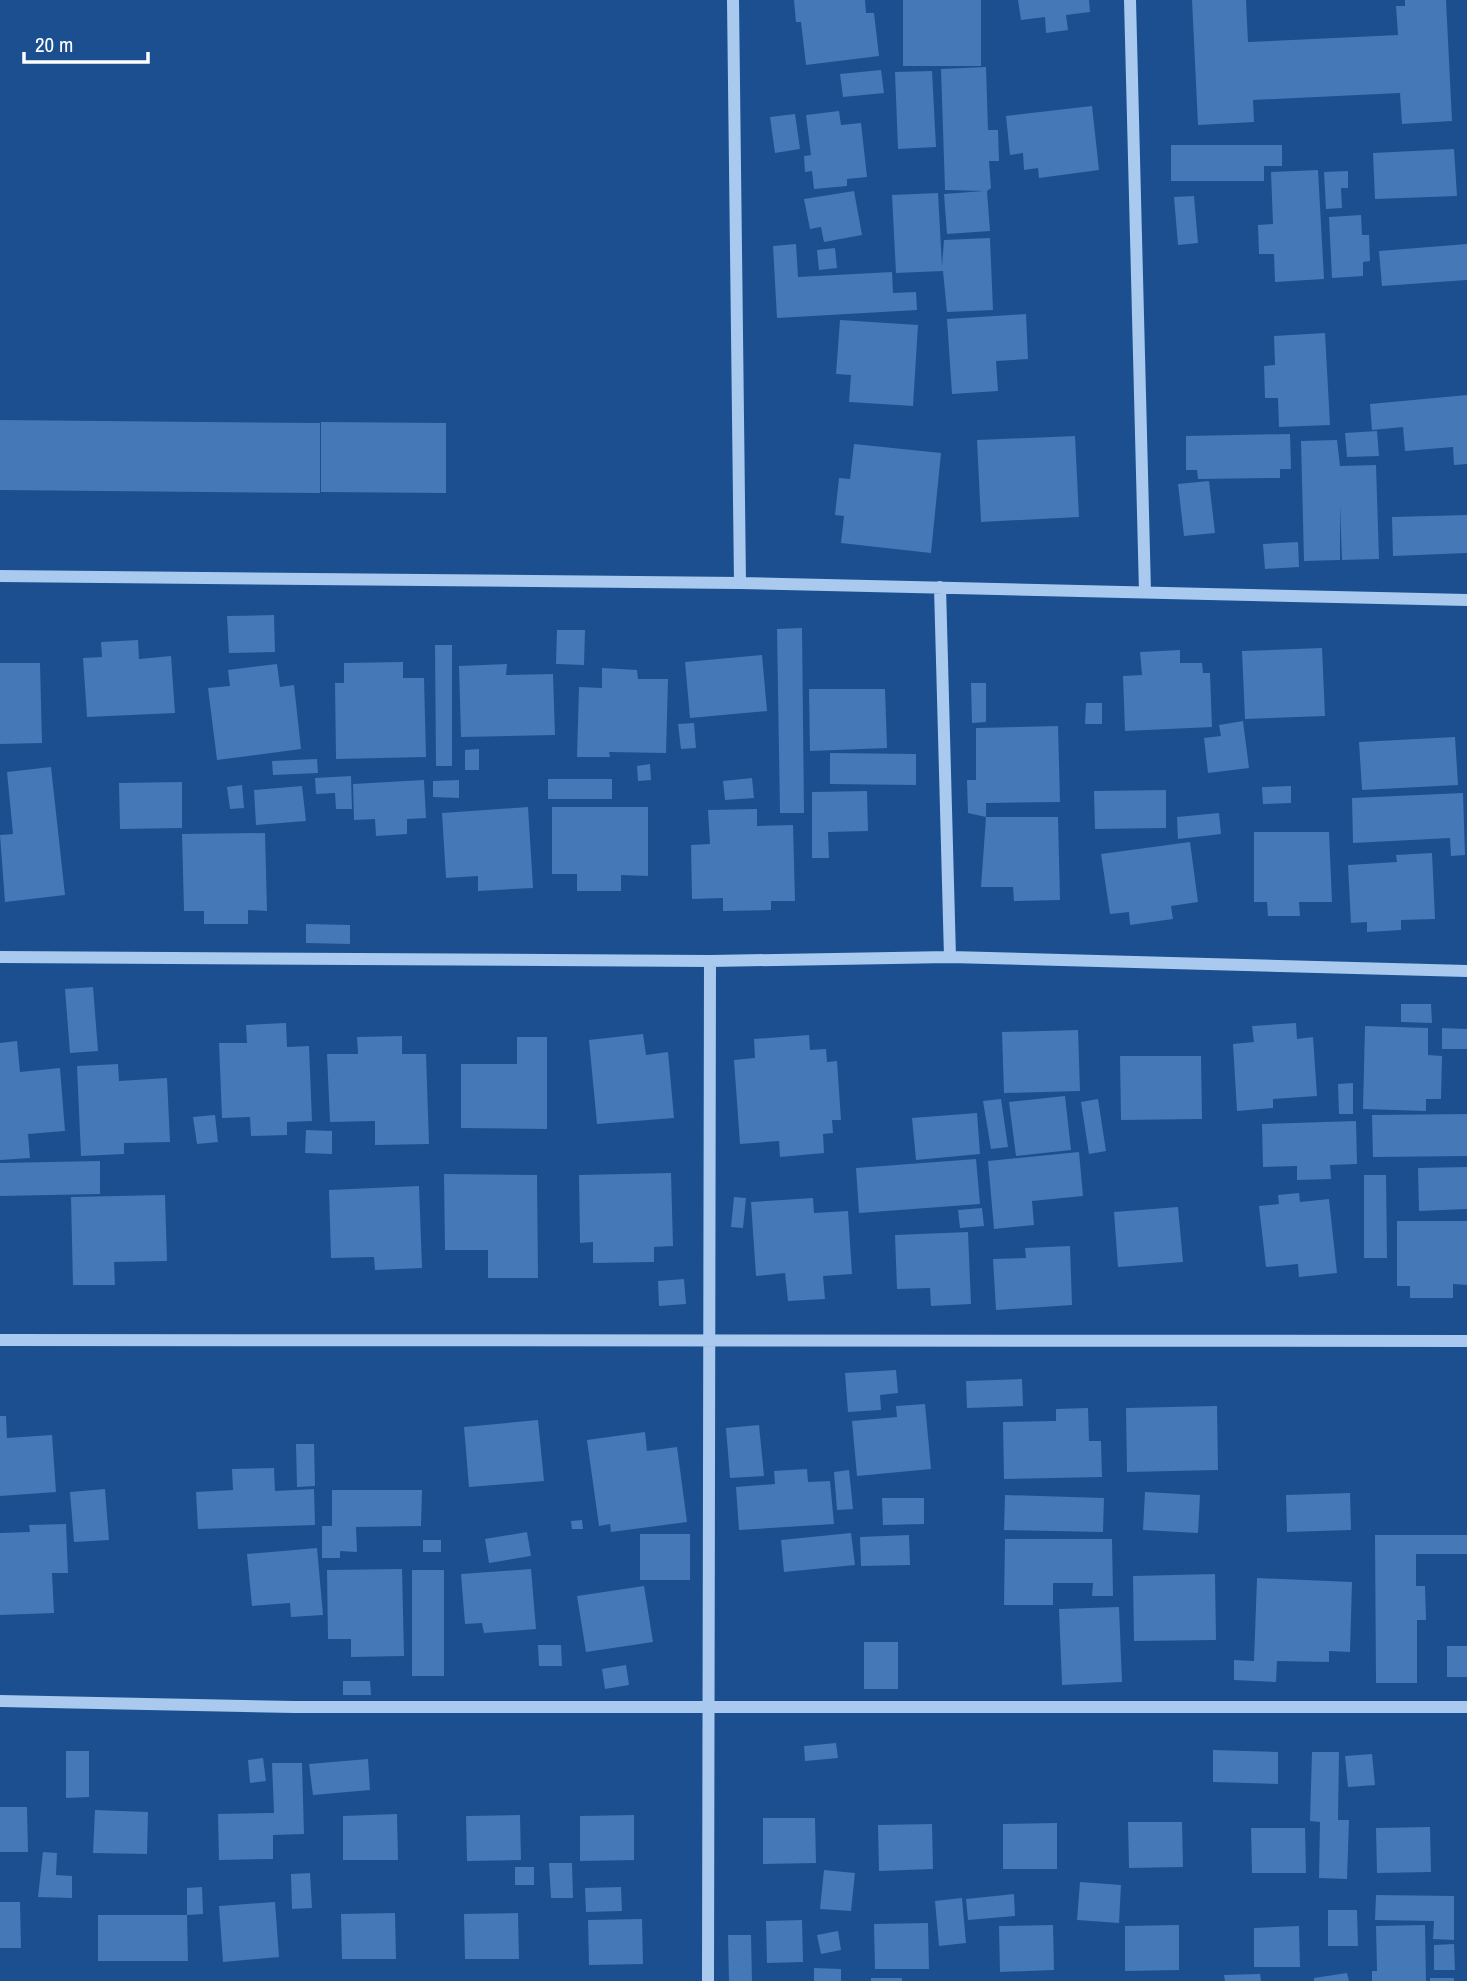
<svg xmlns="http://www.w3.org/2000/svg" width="1467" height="1981" viewBox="0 0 1467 1981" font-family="'Archivo Narrow',sans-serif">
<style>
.building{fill:#4478b7}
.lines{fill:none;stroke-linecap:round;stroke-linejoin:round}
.minor{stroke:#a9c9ee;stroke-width:12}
</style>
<rect width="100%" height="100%" fill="#1b4f8f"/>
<path class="building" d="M794,0H865L866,13H874L879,56L806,65L801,22H796Z
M903,0H981V66H903Z
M1018,0H1089L1090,12L1066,15L1068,30L1046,33L1045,17L1021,20Z
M1192,0H1246L1248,42L1398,35L1396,6H1405V0H1446L1452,121L1402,124L1400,93L1253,100L1254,122L1198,125Z
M986,67L988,130H998L999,161H989L991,188L987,191L990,231L947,234L944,194L984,191L945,190L941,69Z
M881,70L884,93L843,97L840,74Z
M932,71L936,147L898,149L895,72Z
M1092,106L1099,170L1039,178L1038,168L1024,170L1023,153L1010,155L1006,116Z
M839,111L841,125L861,123L867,177L847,179V186L814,189L812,171L805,172L804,156L811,155L806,115Z
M795,114L800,149L775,153L770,117Z
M1171,145H1282V166H1264V181H1171Z
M1454,149L1457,196L1375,199L1373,153Z
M1318,170L1324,279L1275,282L1274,254H1259L1258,225L1273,224L1271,172Z
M1348,171V188H1341L1342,208L1326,209L1324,172Z
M854,191L862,235L824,242L821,227L810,229L804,199Z
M938,193L942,266L944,240L990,238L993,310L947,312L943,271L896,273L892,195Z
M1194,196L1198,243L1178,245L1174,197Z
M1361,215L1362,235H1369L1370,261L1363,262V276L1332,278L1329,217Z
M796,244L798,277L892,272L893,293L916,292L917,310L777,318L773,246Z
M1467,244V280L1382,286L1379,251Z
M835,248L837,268L819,270L817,250Z
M1026,314L1028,359L996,361L998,391L952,394L947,319Z
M840,320L918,325L913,406L849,402L851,375L836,374Z
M1325,333L1330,425L1279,427L1278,398H1265L1264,366L1275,365L1274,336Z
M1467,395V464L1454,465L1453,447L1405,451L1403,427L1372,430L1370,404Z
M0,420L320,423V493L0,490Z
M321,422L446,423V493L321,492Z
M1377,431L1379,456L1347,457L1345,433Z
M1290,434L1291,469H1280V478L1198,479L1197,470H1186V436Z
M1075,436L1079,517L981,522L977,440Z
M1337,440L1340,466L1376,465L1379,559L1342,560L1340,505V560L1304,561L1301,441Z
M854,444L941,453L931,553L841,543L844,516L835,515L839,478L850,479Z
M1209,481L1215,533L1184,536L1178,484Z
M1467,515V553L1393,556L1392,517Z
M1298,542L1299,567L1265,569L1263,544Z
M274,615L275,652L229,653L227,616Z
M802,628L804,813H780L777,629Z
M557,630H585L584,665L556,664Z
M138,640L139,659L171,656L175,713L87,717L83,658L102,657L101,642Z
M435,645H452V766H436Z
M1322,648L1325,716L1245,719L1242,651Z
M1180,650V663H1202L1203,673H1210L1212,727L1125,731L1123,676L1142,675L1140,652Z
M762,655L767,711L690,718L685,662Z
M403,662V678H424L426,757L336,759L335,683H344V663Z
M0,663H40L42,743L0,744Z
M277,664L280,687L294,685L301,749L217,760L208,688L230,686L228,670Z
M507,664L506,675L553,674L555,735L461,737L459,666Z
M602,668L637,670L638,679H668L666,753L609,752L610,757H577L579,687L602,688Z
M971,683H986V722L972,723Z
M809,689H885L887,748L810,751Z
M1086,703H1102V724H1085Z
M1243,721L1249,768L1208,773L1204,738L1221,736L1219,725Z
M694,723L696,748L681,749L678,724Z
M1058,726L1060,802L986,803V817L968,813L967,780H976V728Z
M1455,737L1458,785L1362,790L1359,742Z
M479,749V770H465V750Z
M830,753L916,754V785L830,784Z
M317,759L318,773L273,775L272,761Z
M650,764L651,780L638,781L637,766Z
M51,767L65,895L5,902L0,835L13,834L7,772Z
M351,776L352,809H336L335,793L316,794L315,778Z
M752,778L754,798L725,800L723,781Z
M548,779H612V799H548Z
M424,780L426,818L407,819V834L376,836L375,819L354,820L353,784Z
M459,780V798L433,797V781Z
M182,782V828L120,829L119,783Z
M242,785L244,808L230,809L227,787Z
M302,786L306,821L256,825L254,790Z
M1291,786V803L1263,804L1262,787Z
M1166,790V828L1095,829L1094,791Z
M867,791L868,831L828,832L829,858H812V792Z
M1463,793L1465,855L1451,856L1450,838L1353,843L1352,798Z
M528,807L533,888L478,891V876L446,878L442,813Z
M552,807H648V876L621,875V891H577V874H552Z
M757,809V826L793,825L795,901H771V910L723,911V898L692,899L691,845L710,844L708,810Z
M1219,813L1221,834L1178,839L1177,817Z
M986,817H1058L1060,900L1014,901L1013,887H981Z
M1254,832H1329L1332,902H1299L1300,916H1268L1267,902H1254Z
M265,833L267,911L248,910V924H204V911H184L182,834Z
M1190,842L1198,902L1171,906L1173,919L1130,925L1129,912L1110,914L1101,854Z
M1432,853L1435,919L1401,920V930L1367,932V922L1351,923L1348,865L1397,862L1396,855Z
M306,924L350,925V944L306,943Z
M93,987L98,1051L70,1053L65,989Z
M1401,1004H1431L1432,1023L1401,1022Z
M286,1023L287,1047L309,1046L312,1121L287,1122V1135L251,1136L250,1117L222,1118L219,1043H247L246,1025Z
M1296,1023L1297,1039L1313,1037L1317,1096L1273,1099V1108L1237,1111L1233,1044L1254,1042L1252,1026Z
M1365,1026L1428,1028V1055L1442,1056L1441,1099H1426V1111L1363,1109Z
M1442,1028L1467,1029V1049H1442Z
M1078,1030L1080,1091L1004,1093L1002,1032Z
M643,1034L646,1055L668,1052L674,1118L597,1124L589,1040Z
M809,1035L810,1050L826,1049L827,1062L837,1061L841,1120H832L833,1133L823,1134L824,1153L780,1157L779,1141L740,1144L734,1060L755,1058L754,1039Z
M402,1036V1054H426L429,1144L375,1145V1121L330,1122L327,1054H358L357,1037Z
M517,1037H547V1129L461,1128V1064H517Z
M17,1041L20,1072L60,1068L65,1131L28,1134L30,1158L0,1160V1043Z
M1120,1056H1201L1202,1119L1121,1120Z
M118,1064L119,1081L167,1078L170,1142L124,1143V1154L81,1156L77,1066Z
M1353,1083V1114H1339L1338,1084Z
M1065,1096L1071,1150L1016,1156L1009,1102Z
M1001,1099L1008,1147L991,1149L983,1101Z
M1098,1099L1106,1151L1089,1154L1081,1102Z
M977,1113L980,1154L916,1160L912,1118Z
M1467,1114V1156L1373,1157L1372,1115Z
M215,1115L218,1142L197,1144L193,1117Z
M1356,1121L1357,1164L1330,1165L1331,1179L1297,1180V1166L1263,1167L1262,1124Z
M306,1130L332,1131V1154L305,1153Z
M1079,1152L1083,1196L1032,1201L1034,1225L994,1229L988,1161Z
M976,1159L980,1204L859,1213L856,1168Z
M100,1161V1194L0,1196V1163Z
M1467,1167V1209L1419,1211L1418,1168Z
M671,1173L673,1246L654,1247V1262L593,1263V1242L580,1243L579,1175Z
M444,1174L537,1175L538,1278H488V1250H445Z
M1364,1175H1386L1387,1258H1364Z
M419,1186L422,1268L375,1270L374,1257L331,1258L329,1190Z
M1299,1193L1300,1202L1329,1199L1337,1273L1299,1277L1298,1264L1266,1267L1259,1206L1279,1204L1278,1195Z
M165,1195L167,1261L114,1262L115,1285H73L71,1197Z
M734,1197L746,1198L743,1228L731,1227Z
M813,1198L814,1213L848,1211L852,1274L823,1276L825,1299L788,1301L785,1273L756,1276L751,1202Z
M1178,1207L1183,1262L1118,1267L1114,1212Z
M982,1208L984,1226L960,1228L958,1210Z
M1397,1221H1467V1285L1453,1284V1298H1410V1286H1397Z
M968,1232L971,1304L931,1306L930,1288L897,1289L895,1235Z
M1070,1246L1072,1305L996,1310L993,1259L1026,1258L1025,1248Z
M684,1279L686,1304L659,1306L658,1281Z
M896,1370L898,1393L880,1395L881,1410L848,1412L845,1373Z
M1022,1379L1023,1406L967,1408L966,1381Z
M925,1404L931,1469L857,1476L852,1421L897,1417L896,1406Z
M1217,1406L1218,1470L1127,1472L1126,1408Z
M1088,1408L1089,1441H1101L1102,1477L1004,1479L1003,1422L1056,1421V1409Z
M0,1416H6L7,1438L52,1435L56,1492L0,1496Z
M538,1420L544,1481L469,1487L464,1427Z
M759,1425L764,1476L730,1478L726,1428Z
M645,1432L647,1451L677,1447L687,1522L611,1532L610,1524L599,1526L587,1440Z
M296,1444H314L315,1486L297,1487Z
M274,1468L275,1491L314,1489L315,1525L198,1529L196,1492L233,1490L232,1469Z
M807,1469L808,1482L830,1481L834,1524L739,1530L736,1487L775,1484L774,1471Z
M849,1470L853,1509L837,1510L834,1472Z
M105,1489L109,1540L74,1542L70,1492Z
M332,1490H422L421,1526L356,1527L357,1552L340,1551V1558H322V1526H332Z
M1145,1492L1200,1495L1198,1533L1143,1530Z
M1350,1493L1351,1530L1287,1532L1286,1495Z
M1005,1495L1104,1498L1103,1532L1004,1530Z
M882,1498H924V1524L883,1525Z
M582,1520L583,1529H572L571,1521Z
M66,1524L68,1573H52L54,1613L0,1615V1533L30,1532L29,1525Z
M527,1532L531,1556L489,1563L485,1539Z
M851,1533L855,1565L784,1572L781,1540Z
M640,1534H690V1580H640Z
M909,1535L910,1565L861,1566L860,1537Z
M1375,1535H1467V1554H1416V1586H1425L1426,1620H1417V1683H1376Z
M1005,1539H1112L1113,1596H1092L1093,1583H1053V1605H1004Z
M423,1540H441V1552H423Z
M317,1548L323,1615L291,1617L290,1603L252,1606L247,1554Z
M402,1569L404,1656L351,1657V1639H328L327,1570Z
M531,1569L536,1629L484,1633L482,1623L465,1624L461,1574Z
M412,1570H444V1676H412Z
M1215,1574L1216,1640L1134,1641L1133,1576Z
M1257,1578L1352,1582L1350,1652L1329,1651V1662L1277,1661L1276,1682L1234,1680V1660L1254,1661Z
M644,1586L653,1642L586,1652L577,1596Z
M1119,1607L1122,1682L1062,1685L1059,1609Z
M864,1642H898V1689H864Z
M538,1645H561L562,1666H539Z
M1447,1646H1467V1677H1447Z
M626,1665L629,1685L605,1689L602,1669Z
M343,1681H370L371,1695H343Z
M836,1743L838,1758L805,1761L804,1746Z
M1213,1750L1278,1752V1784L1213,1782Z
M66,1751H89V1797L66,1798Z
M1312,1752H1339L1338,1820H1349L1347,1879L1319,1878L1320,1822L1310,1821Z
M1372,1754L1375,1785L1348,1787L1345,1756Z
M263,1758L266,1781L250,1783L248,1760Z
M368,1759L370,1790L313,1795L309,1764Z
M272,1763H302L304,1834L273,1835V1859L219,1860L218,1814L274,1813Z
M0,1807H27L28,1852H0Z
M95,1810L148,1812L147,1854L93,1853Z
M397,1814L398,1860H343V1816Z
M520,1815L521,1860L467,1861L466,1816Z
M634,1815V1860L580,1861V1816Z
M763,1818H815L816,1863L763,1864Z
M1128,1822H1182L1183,1867L1129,1868Z
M1057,1823V1869H1003V1824Z
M932,1824L933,1869L879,1871L878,1825Z
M1430,1827L1431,1872L1377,1873L1376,1828Z
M1251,1828H1305L1306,1873H1252Z
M43,1852L57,1853L56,1875L72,1876V1898L38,1897Z
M549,1863H572L573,1898H551Z
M515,1867H534V1885H515Z
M824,1870L855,1873L851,1911L820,1909Z
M310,1873L312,1908L292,1909L291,1874Z
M1080,1882L1121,1885L1119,1923L1077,1920Z
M202,1887L203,1914L187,1915L188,1961H98V1915H187V1888Z
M621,1887L622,1911L586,1912L585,1888Z
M1014,1894L1015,1916L968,1920L966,1899Z
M1376,1895L1454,1896V1940L1433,1939L1434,1921L1375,1920Z
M962,1898L966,1943L939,1946L935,1901Z
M0,1902H20L21,1948H0Z
M275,1902L279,1957L223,1962L219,1906Z
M1328,1910H1357L1358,1946H1328Z
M395,1913L396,1959H342L341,1914Z
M518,1913L519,1959H465L464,1914Z
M642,1919L643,1964L589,1965L588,1920Z
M802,1920L803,1962L767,1963L766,1921Z
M928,1923L929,1969H875L874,1924Z
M1053,1925L1054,1970L1000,1972L999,1926Z
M1179,1925V1970L1125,1971V1926Z
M1425,1925L1426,1981H1372V1971H1377L1376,1926Z
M1299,1926L1300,1967H1254V1928Z
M838,1931L841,1950L821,1954L817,1935Z
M728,1935H751L752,1981H729Z
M1454,1944L1455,1970H1434V1945Z
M814,1968L841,1969V1981H814Z
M1347,1973L1349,1981H1314V1978Z
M1260,1974L1261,1981H1225L1224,1975Z
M871,1978H902V1981H871Z
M1430,1978H1454V1981H1430Z"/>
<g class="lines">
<path class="minor" d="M733,0L740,583
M1130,0L1145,592
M0,576L740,583L1467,600
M940,587L950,957
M0,957L710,961L950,957L1467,971
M0,1340L1467,1341
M0,1701L295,1707H1467
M708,1981L710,961"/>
</g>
<path d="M24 52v10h124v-10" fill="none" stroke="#ffffff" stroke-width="3.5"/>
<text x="35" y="52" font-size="21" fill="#ffffff" stroke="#1b4f8f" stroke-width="5" paint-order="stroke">20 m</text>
</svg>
